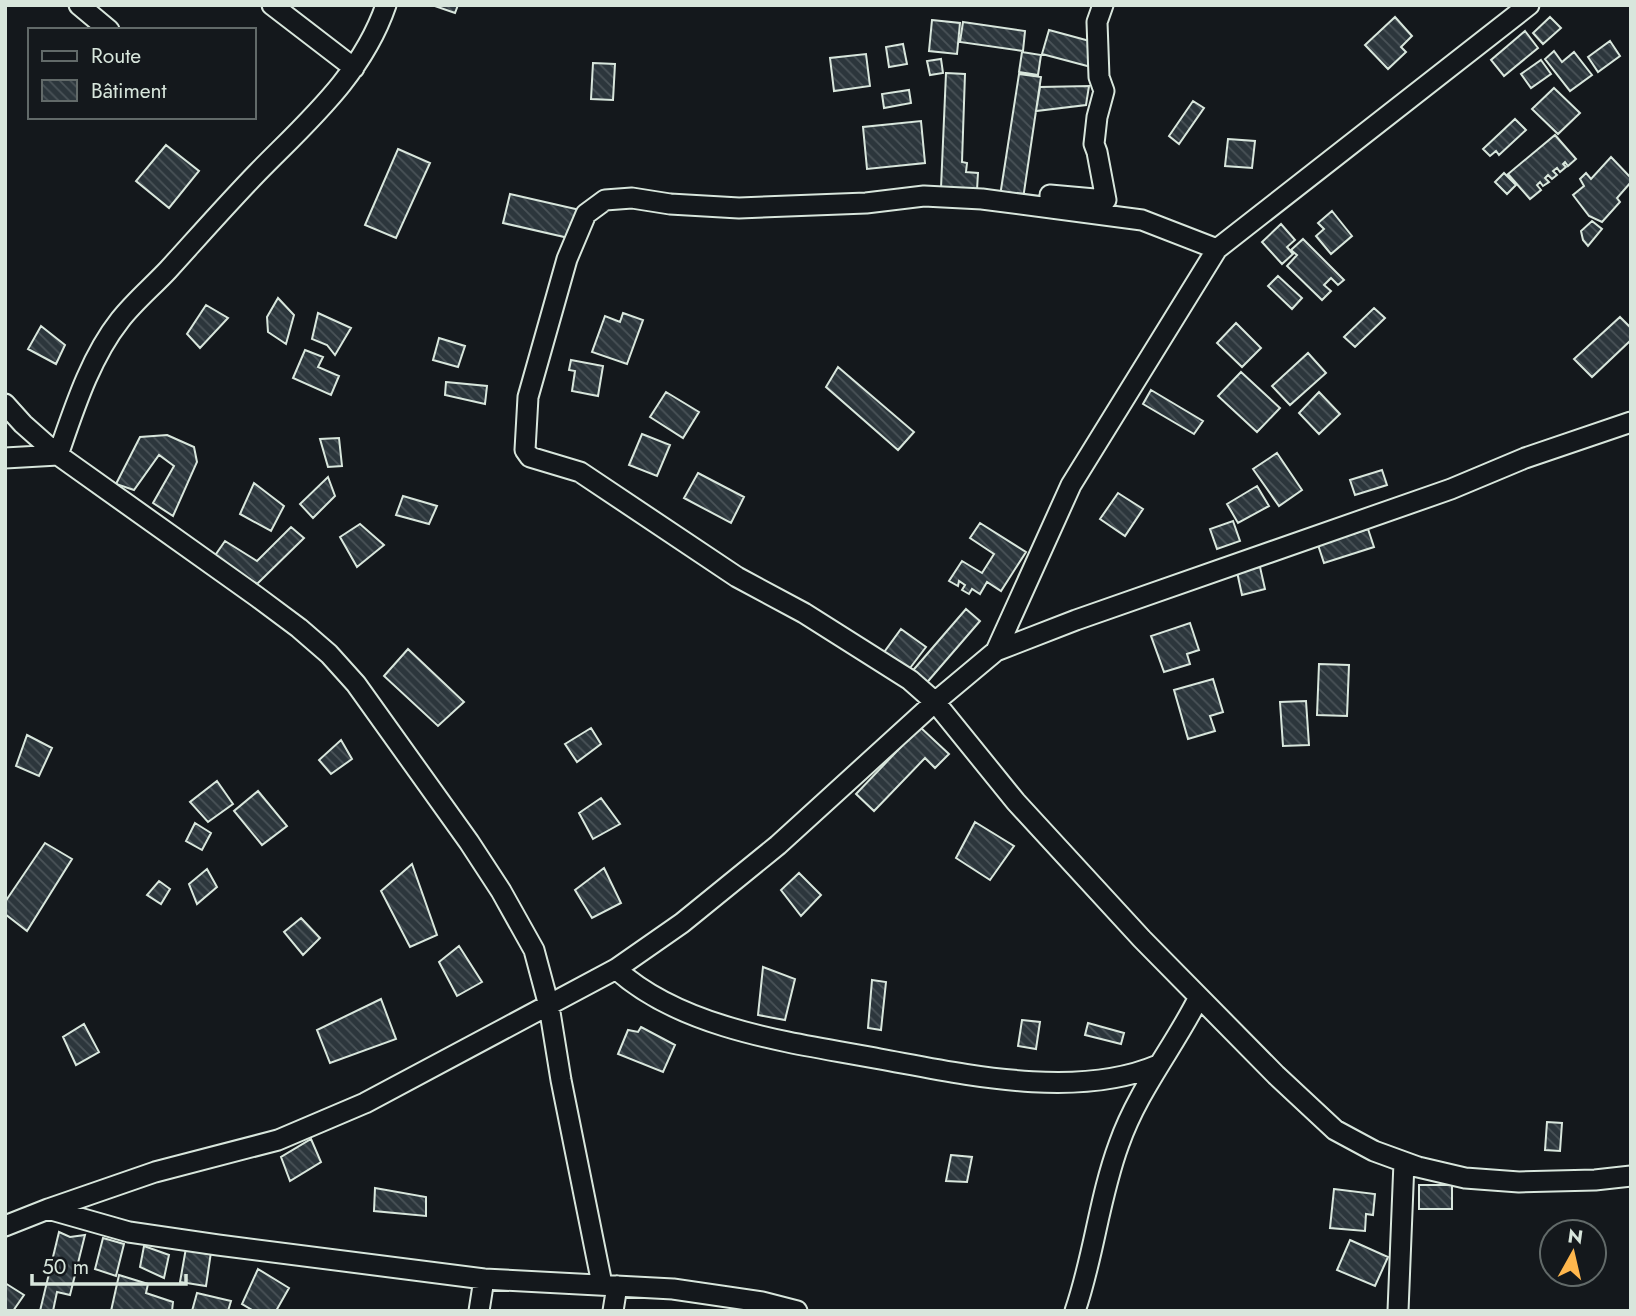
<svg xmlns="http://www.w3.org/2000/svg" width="1636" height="1316" viewBox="0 0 1636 1316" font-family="Jost,sans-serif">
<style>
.building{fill:url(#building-back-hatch);stroke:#d8e6dc;stroke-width:2}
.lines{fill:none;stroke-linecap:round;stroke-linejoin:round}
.minor-casing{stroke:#d8e6dc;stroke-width:23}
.minor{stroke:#14181c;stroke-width:19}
</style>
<defs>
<pattern id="building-back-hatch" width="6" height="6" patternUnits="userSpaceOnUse" patternTransform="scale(1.75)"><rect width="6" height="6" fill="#2c363c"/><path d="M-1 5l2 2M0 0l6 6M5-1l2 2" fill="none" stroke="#4a5358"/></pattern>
</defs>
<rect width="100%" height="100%" fill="#14181c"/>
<path class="building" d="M432,5H458L455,13Z
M1395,17L1412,36L1401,47L1406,52L1388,69L1365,45Z
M1550,17L1561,28L1543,44L1533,33Z
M932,20L960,23L957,54L929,51Z
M963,22L1025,31L1023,51L960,42Z
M1049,30L1097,43L1091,67L1042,54Z
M1525,31L1538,48L1504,76L1491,60Z
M1610,41L1620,56L1598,72L1588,57Z
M903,44L907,64L889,67L886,47Z
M1554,51L1562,62L1574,52L1592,75L1570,91L1545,59Z
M1022,52L1041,55L1038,75L1019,72Z
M866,54L870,86L834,91L830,58Z
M941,59L943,73L930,75L927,61Z
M1541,60L1551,74L1531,88L1521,74Z
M593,63L615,64L613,100L591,99Z
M946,73L965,74L962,162L967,163L966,172L978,173L977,190L941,188Z
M1019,74L1041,77L1023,199L1000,196Z
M1089,86L1086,105L1036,111L1040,87Z
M1554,88L1580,113L1558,134L1532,109Z
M909,90L911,103L884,108L882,94Z
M1193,101L1204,108L1179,144L1169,136Z
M1515,119L1526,130L1499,155L1496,151L1490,156L1483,149Z
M921,121L925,163L867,169L863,127Z
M1555,135L1576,159L1568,166L1565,162L1563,164L1566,167L1560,172L1557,168L1553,171L1557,175L1552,179L1548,175L1545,178L1549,182L1543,186L1540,182L1537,185L1541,190L1530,199L1508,174Z
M1228,139L1255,141L1252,168L1225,166Z
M166,145L199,171L169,208L136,181Z
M398,149L430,163L396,238L365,225Z
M1611,157L1631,178V182L1617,198L1620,202L1602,222L1589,216L1573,195L1584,186L1580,179L1586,173L1591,179Z
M1504,173L1516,185L1507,194L1495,182Z
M510,194L580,210L573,239L503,223Z
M1332,211L1352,236L1331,254L1316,236L1324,229L1318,223Z
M1592,221L1602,229L1588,246L1583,240L1581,231Z
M1281,224L1295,240L1287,247L1293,254L1282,264L1262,242Z
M1303,239L1344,280L1338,285L1331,278L1324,285L1331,291L1322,300L1287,266L1297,255L1291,250Z
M1278,276L1302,298L1292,309L1268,286Z
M278,298L294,315L286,344L268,332L267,317Z
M206,305L228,318L200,348L187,334Z
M1374,308L1385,318L1355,347L1344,337Z
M318,313L351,328L335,355L327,345L312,339Z
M623,313L643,320L627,364L592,352L605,316L620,322Z
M1620,317L1631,328V340L1592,377L1574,359Z
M1236,323L1261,348L1242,367L1217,343Z
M41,326L65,345L56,364L28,349Z
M439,338L465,346L458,367L433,360Z
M305,350L323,357L318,367L339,376L331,395L293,378Z
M1308,353L1326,373L1290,405L1272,386Z
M571,360L603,366L598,396L572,391L575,371L569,370Z
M838,367L914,432L898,450L826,387Z
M1241,372L1280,408L1257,432L1218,396Z
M446,382L487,386L485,404L445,395Z
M1151,390L1203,421L1194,434L1143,404Z
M666,392L699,412L683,438L650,417Z
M1319,392L1340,414L1319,434L1299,413Z
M642,434L670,445L657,476L629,465Z
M167,435L194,447L197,462L173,516L153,503L174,466L159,455L134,490L116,484L140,437Z
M339,438L342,466L328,467L320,439Z
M1277,453L1302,490L1279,506L1253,469Z
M1382,470L1387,485L1355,495L1350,480Z
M698,473L744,497L731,523L684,498Z
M328,477L335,496L313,518L300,504Z
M254,483L284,506L271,531L240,514Z
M1257,486L1269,506L1238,523L1227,504Z
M1118,493L1143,509L1125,536L1100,519Z
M403,496L437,506L429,524L396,515Z
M1233,521L1240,541L1217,549L1210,529Z
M980,523L1026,552L1001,591L987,582L980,594L972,589L969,594L962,590L965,585L959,581L958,586L949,581L962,561L982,573L994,554L970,538Z
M360,524L384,545L357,567L340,537Z
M291,527L304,538L257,584L214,557L225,541L257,561Z
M1368,529L1374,547L1324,563L1318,545Z
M1260,567L1265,589L1242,595L1237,572Z
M966,609L980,621L923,687L909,675Z
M1190,623L1199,650L1187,654L1190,664L1164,672L1151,636Z
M901,629L926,647L907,672L882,655Z
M408,649L464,702L438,726L384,676Z
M1319,664L1349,665L1347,716L1317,715Z
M1213,679L1223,712L1210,716L1215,731L1188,739L1174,690Z
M1306,701L1309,745L1283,746L1280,702Z
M920,727L949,754L935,768L925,758L874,811L856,794Z
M591,728L601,744L577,762L565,744Z
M27,735L52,748L39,776L16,766Z
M341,740L352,759L331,774L319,760Z
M217,781L233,804L208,822L190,802Z
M258,791L287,826L262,845L234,811Z
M601,798L620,824L593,839L579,813Z
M975,822L1014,846L990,880L956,858Z
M195,823L211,833L202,850L186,841Z
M45,843L72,859L27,931L5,914V902Z
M412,864L437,935L410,947L381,891Z
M604,868L621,903L592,918L575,890Z
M207,869L217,887L197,904L189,884Z
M799,873L821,895L801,916L781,890Z
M159,881L170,889L161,904L147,895Z
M301,918L320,938L303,955L284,932Z
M459,946L482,982L457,996L439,962Z
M763,967L795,979L785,1020L758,1015Z
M872,980L886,982L881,1030L868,1028Z
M381,999L396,1039L330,1063L317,1030Z
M1022,1020L1040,1022L1036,1049L1018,1046Z
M1088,1023L1124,1033L1121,1044L1085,1035Z
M84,1024L99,1052L76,1065L63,1037Z
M641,1027L675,1045L663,1072L618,1054L628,1030L638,1032Z
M1547,1122L1562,1123L1560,1151L1545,1150Z
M311,1139L321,1162L290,1181L281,1157Z
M951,1155L972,1157L967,1182L946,1181Z
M1419,1185H1452V1209H1419Z
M375,1188L426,1197V1216L374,1211Z
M1334,1189L1375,1194L1373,1215L1366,1214L1365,1231L1330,1228Z
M59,1232L70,1237L85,1235L70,1295L57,1292L53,1311H40Z
M103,1238L124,1244L116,1276L95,1269Z
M1350,1240L1388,1257L1375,1286L1337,1270Z
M144,1246L169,1255L164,1278L140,1267Z
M186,1248L211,1252L206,1286L180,1282Z
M258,1269L289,1288L276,1311H254L242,1304Z
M119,1275L148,1284L146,1293L173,1302L172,1311H111Z
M5,1283L24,1295L13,1311H5Z
M197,1293L231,1301L228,1311H192Z"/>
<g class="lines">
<defs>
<path id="minor" d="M79,5L109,30
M272,5L354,68
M1051,208L1050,195L1106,200L1097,152L1094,144L1097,117L1104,91L1099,77L1097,22L1103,5
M1217,249L1142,220L982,199L924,196L866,203L739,208L670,204L632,198L605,200L586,214L567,259L528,397L525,450L530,457L580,472L737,577L804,613L910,680L935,702L1016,802L1142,939L1276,1075L1335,1130L1374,1151L1418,1167L1465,1178L1519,1182L1595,1180L1631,1176
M5,404L23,424L58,455L256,596L299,628L329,654L356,684L469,842L501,891L534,950L549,1006L561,1080L602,1284
M5,458L58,455C74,409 90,358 120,320C134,302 152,287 168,270C198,237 227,204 258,172C308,121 362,75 386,5
M996,651L1071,485L1217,249L1529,5
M616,969C683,1030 794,1043 880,1059C963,1074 1076,1100 1158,1065
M48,1209L129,1232L218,1245L484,1279L673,1289L762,1302L797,1311
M5,1226L48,1209L155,1172L278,1140L365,1103L616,969L682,923L778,845L935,702L996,651L1076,620L1451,489L1525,458L1631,422
M479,1311L484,1279
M613,1311L617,1286
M1075,1311C1094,1256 1099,1198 1119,1144C1138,1090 1174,1047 1199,997
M1398,1311L1404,1162"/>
</defs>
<use href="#minor" class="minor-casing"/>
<use href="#minor" class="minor"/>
</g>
<rect width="1636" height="1316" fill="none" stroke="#d8e6dc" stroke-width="14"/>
<rect x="28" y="28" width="228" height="91" fill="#14181c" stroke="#626a69" stroke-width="2"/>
<rect x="42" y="51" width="35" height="10" fill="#14181c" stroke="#626a69" stroke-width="2"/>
<text x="91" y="63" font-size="21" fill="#d8e6dc">Route</text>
<rect x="42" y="80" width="35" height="21" fill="url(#building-back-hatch)" stroke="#626a69" stroke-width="2"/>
<text x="91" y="98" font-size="21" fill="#d8e6dc">Bâtiment</text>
<g transform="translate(1573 1253) rotate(8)"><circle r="33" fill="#14181c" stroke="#626a69" stroke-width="2"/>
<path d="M0-5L12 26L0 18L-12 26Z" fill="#ffb74d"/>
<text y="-10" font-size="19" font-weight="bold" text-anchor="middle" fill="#d8e6dc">N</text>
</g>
<path d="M32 1274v10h154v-10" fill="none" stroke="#d8e6dc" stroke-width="3.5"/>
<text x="42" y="1274" font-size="21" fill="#d8e6dc" stroke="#14181c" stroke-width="5" paint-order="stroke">50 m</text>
</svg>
